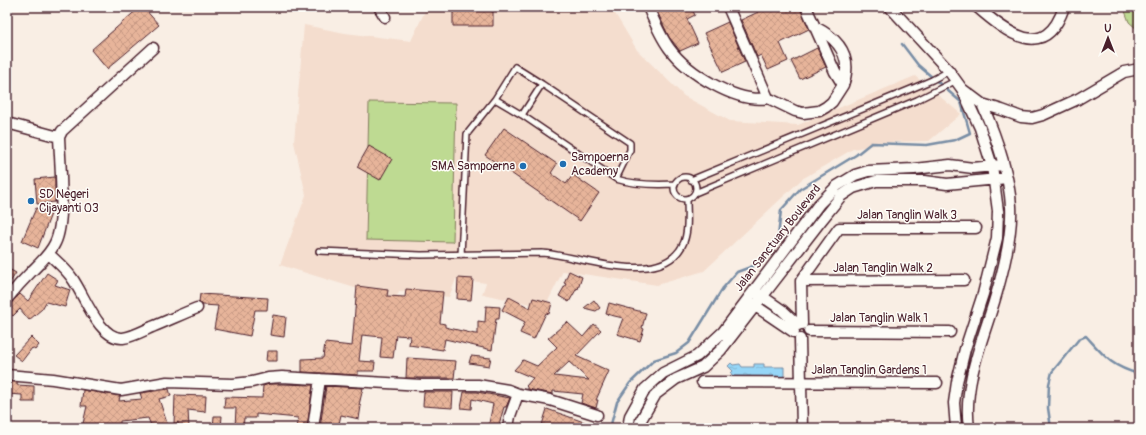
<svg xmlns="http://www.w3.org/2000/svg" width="1146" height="435" viewBox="0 0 1146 435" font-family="Pangolin,sans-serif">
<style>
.built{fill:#f4ddce}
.grass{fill:url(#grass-tufts);stroke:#847c5e}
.pitch{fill:#beda92;stroke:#847c5e}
.water{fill:url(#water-ripples);stroke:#788da5}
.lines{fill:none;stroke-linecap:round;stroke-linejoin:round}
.stream{stroke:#788da5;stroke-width:2.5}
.building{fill:url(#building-cross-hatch);stroke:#4a1f2b;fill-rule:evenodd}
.service-casing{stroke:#4a1f2b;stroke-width:8}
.minor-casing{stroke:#4a1f2b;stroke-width:13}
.service{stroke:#fdfcf7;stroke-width:5}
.minor{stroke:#fdfcf7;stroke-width:10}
.poi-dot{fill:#1f6fb2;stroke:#fdfcf7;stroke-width:1.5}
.labels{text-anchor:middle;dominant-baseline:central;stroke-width:3;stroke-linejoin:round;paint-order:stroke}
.poi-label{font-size:12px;fill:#4a1f2b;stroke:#fdfcf7;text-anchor:start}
.street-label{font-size:12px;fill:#4a1f2b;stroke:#fdfcf7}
</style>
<defs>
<pattern id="grass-tufts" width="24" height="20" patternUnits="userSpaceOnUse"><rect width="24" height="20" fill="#beda92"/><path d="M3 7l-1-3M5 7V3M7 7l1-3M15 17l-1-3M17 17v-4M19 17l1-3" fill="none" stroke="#a5bb7e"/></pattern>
<pattern id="water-ripples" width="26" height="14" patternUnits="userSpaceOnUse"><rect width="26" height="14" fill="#96d6f7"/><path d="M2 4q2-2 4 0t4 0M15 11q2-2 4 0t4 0" fill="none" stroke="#83b7d4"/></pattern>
<pattern id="building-cross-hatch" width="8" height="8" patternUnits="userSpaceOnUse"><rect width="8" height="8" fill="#e7b49a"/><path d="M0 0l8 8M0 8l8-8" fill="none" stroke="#c89a85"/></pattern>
</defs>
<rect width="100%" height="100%" fill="#f9eee4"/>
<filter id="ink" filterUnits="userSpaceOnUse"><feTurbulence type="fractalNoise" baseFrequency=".025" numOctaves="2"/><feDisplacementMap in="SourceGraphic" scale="8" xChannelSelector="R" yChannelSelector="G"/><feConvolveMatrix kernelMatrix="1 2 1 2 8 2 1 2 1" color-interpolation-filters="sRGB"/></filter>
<g filter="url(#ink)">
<path class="built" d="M424,7H611L637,50L684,96L730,121L798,125L915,76L961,114L929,141L890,142L853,149L802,179L704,271L657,285L563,271L545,307L482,294L486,283L456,279L449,297L400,291L394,300L280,265L306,195L294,142L304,25L345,33L411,41L425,11Z"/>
<path class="grass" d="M1127,7H1139V31L1129,22L1125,11Z"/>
<path class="pitch" d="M369,102L456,103L453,242L366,240Z"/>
<path class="water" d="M731,363L733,365L740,364L742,367H754V364H764V367H784V377H741L734,379L731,373L733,371L728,366Z"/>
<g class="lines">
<path class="stream" d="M610,428L617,402L630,383L654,360L676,353L689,343L723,288L737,272L753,266L765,258L778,237L781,210L800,189L856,155L871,143L927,145L955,140L970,133L961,102L918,65L902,44
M1051,428L1048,408L1049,384L1052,372L1079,339L1086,336C1105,357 1111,366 1139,374"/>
</g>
<path class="building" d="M140,7H143L159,25L107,69L91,50Z
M453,7H493V26H453Z
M655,7H691L695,15L687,19L698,43L680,51L669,37Z
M769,7H800L809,29L780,43L788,61L768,70L761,55L757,57L741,20Z
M728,22L745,62L723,72L704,33Z
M817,48L826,67L800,79L791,61Z
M504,128L557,164L551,173L566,184L573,175L599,193L580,221L485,155Z
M369,146L392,159L380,180L357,167Z
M55,177V202L37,204L35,179Z
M36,208L51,214L38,248L22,241Z
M7,268L16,273L7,287Z
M569,271L582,277L578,289L577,288L569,302L559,296L566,284L564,283Z
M47,273L58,280L55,285L70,290L65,307L46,302L42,309L29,320L20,309L13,316L7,311V307L20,294L28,301Z
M458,278L473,279L471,300L457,299Z
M357,286L388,290L387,296L405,297L406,289L443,292L440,323L445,324V327L475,334H478V321L485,322L486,306L500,307L499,319H496L492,350L445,339L443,350L409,345L410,336L396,335L393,358L380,357L382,337L362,335L359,361L375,362L374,371H358V375L302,372V359L323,358L325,343L352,346Z
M200,294L268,298L267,310H255L250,336L214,329L218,306L203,305L199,302Z
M509,297L530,308L533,298L552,303L549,314L546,313L534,339L520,333L525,322L502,310Z
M594,300L600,308L596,311L584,308Z
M609,303L646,313L642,328L644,329L640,341L617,334L623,318L606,314Z
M273,315L286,317L284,337L270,335Z
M567,322L583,337L594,324L601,330L576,356L609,371L596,400H598L596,408L581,403L583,394L553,391V394L527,389V387L526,386L533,378L514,370L523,360L537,366L557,347L548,338ZM569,362L589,380L554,376Z
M31,337L39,345L35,350L32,348L22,361L14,355Z
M267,351H277V361H266Z
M471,356L491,358L489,366L469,363Z
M407,358L456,361L454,378H406Z
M7,382H17V385L34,386V402H22V395L7,394Z
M269,384H282L313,385L307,428H296L298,418L256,414V418H244L243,428H235L236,408H224L225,397L262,398L263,386Z
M326,386L363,388L359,405L361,406L359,419L341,415L338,428H320Z
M169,389L171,396L159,399L168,426L162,428H152L148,418L120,421V428H82L87,406H81L83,390L120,396L119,401L142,399L140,393Z
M424,392H453L452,408L423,406Z
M464,392H477L510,398L506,407H504L498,428H488L493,404L472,399L471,409L461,408Z
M175,395L206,396L205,412L188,410L189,428H178V422L174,424Z
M547,409L598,427V428H541Z
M214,416H222L221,428H213Z"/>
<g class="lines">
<defs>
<path id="service" d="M522,115L542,84
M674 188a11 11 0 1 1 22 0a11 11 0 1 1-22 0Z
M616,179L630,150V143L542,84L515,67L495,99L522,115L616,179C635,185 655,185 675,184
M691,180L911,89L932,80L949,71
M695,193L917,100L955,81
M319,251L421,255L542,253C579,255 664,291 684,242C689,229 687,213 687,199
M461,255L467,134L495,99"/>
<path id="minor" d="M379,7L385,17
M648,7C654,21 660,36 669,48C687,73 737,104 768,98
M728,7L768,98L795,111L803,113L819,111L826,107L832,102L843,85L835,72L806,7
M890,7L949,71L962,89L982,104L1002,110L1021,117L1032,118L1043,115L1078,99L1124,72L1139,69
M977,7C1007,33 1045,63 1064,7
M815,27C839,39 853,57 843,85
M7,123L59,137
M49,254C56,261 66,269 72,278C84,294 99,340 123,338C132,337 143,331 152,327C167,321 182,314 197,308
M801,281L964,280
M759,294L782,310L798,325
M7,299C15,289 23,280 32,271C40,263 50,254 55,243C66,221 60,163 59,137L62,131L153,48
M751,303L794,332
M802,324L801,281L839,228H976
M809,331L950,332
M800,339L802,428
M7,375L53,379L121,390L167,382L233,384L252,382L268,378L282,377L422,385H478L508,390L518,394L550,400L597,415
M702,382L937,383
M313,428L320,379
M508,428L510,416L518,394
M628,428L630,416L645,389L663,373L697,356L723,332L819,204L837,186L855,175L868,171L914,169L950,165L973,168L1003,165
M638,428L641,420L656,394L676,379L703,367L721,350L820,222L841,196L853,188L876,181H925L947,184L1007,178
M956,428L954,403L957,382L965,349L983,294L997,238L998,211L992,166L980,128L962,89
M969,428C964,393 976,357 987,324C998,291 1013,241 1011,206C1009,171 996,136 982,104"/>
</defs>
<use href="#service" class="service-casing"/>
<use href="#minor" class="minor-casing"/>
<use href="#service" class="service"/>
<use href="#minor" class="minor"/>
</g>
</g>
<g class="poi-dot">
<circle cx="563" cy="164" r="4"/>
<circle cx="523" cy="166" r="4"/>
<circle cx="31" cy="201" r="4"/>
</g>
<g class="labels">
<g class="poi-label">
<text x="571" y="157">Sampoerna<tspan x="571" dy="14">Academy</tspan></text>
<text x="515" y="166" text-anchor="end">SMA Sampoerna</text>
<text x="39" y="194">SD Negeri<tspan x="39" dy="14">Cijayanti 03</tspan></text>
</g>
<g class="street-label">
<text x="907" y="215">Jalan Tanglin Walk 3</text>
<text transform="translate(778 238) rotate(-52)">Jalan Sanctuary Boulevard</text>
<text x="883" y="268">Jalan Tanglin Walk 2</text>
<text x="879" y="318">Jalan Tanglin Walk 1</text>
<text x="869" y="370">Jalan Tanglin Gardens 1</text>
</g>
</g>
<rect width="1146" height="435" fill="none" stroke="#fdfcf7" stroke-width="24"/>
<rect x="12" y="12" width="1122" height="411" fill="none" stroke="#4a1f2b" stroke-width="1.5" filter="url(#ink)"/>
<g transform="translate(1108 38)" stroke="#fdfcf7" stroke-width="3" paint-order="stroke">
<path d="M0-3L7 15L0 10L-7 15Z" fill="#4a1f2b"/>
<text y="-6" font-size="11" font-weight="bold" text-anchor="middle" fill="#4a1f2b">U</text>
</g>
</svg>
